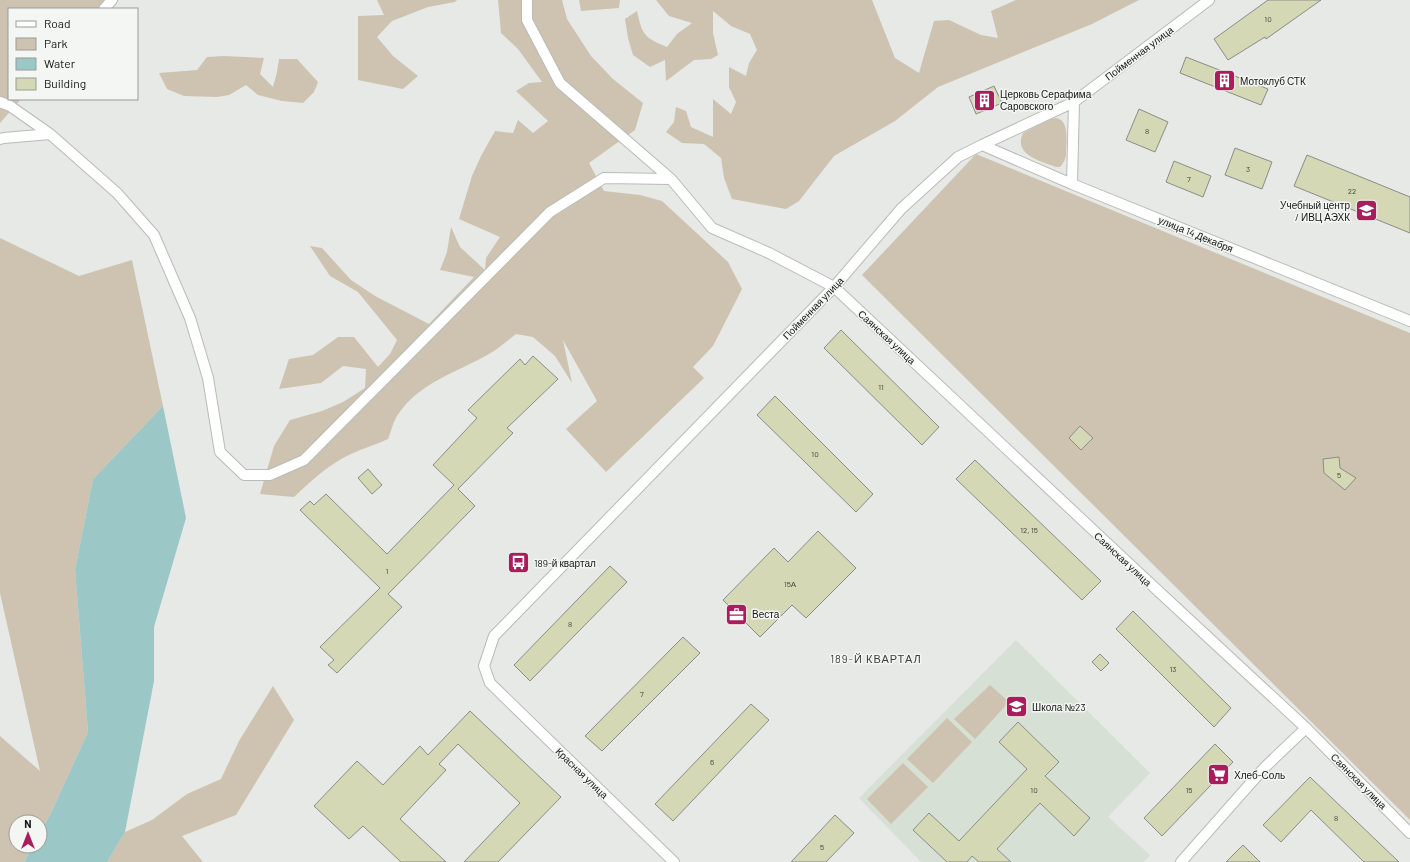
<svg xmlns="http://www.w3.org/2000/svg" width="1410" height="862" viewBox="0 0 1410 862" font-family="Barlow,sans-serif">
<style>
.built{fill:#d7e0d5}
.green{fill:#cdc3b0}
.water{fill:#9bc7c7}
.building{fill:#d4d8b5;stroke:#8b8c87}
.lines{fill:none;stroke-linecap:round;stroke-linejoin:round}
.minor-casing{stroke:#b8bbb7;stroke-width:12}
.minor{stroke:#fff;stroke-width:10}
.labels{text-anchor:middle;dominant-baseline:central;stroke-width:3;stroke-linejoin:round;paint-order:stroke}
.number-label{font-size:8px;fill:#44463c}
.street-label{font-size:10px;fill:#141514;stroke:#f3f6f2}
.poi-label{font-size:10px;fill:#141514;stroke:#f3f6f2;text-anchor:start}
.neighbourhood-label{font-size:11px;letter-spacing:1px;fill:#3a3d3a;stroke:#f3f6f2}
</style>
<rect width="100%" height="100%" fill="#e6e9e5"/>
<path class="built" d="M1016,640L1150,773L1108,817L1150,855L1144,862H921L859,798Z"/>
<path class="green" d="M0,0H115L107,9H9V99H21L0,123Z
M377,0H457L455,2L428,7L392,21L377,37L393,56L418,76L403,89L358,80V16L384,15Z
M498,0H562L567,19L591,56L613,79L643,103L635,130L589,163L604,191L640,195L662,201L728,262L742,289L713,346L693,367L704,378L606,472L566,429L597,401L563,340L572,383L555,356L533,337L516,334C507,341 499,348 489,354C456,373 419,382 397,416C393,422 391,432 388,439C376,445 363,448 351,454C329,464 311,481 294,497L260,494L274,446L290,420L322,411L343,402L365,388L366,369L343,366L321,383L279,389L289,359L313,355L338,337H354L378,367L390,354L397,340L358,292L330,276L310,246L322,248L351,280L375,296L429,324L474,277L440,270L447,252L451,227L460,247L485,270L486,258L500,237L459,219L472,176L481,156L495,131L513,133L518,120L533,133L548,121L516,91L529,83L542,82L518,49L501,33Z
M579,0H620L619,8L581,11Z
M656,0H872L895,58L919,73L934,21L949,20L981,35L998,38L991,11L1016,0H1139L1092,24L938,87L895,121L834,156L799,201L786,209L732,199L724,178L721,158L704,144L682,143L666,132L674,122L676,107L686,111L691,127L713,137V99L731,114L736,102L729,87V67L746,76L749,63L757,50L750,34L731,26L713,11V33L718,55L711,59L694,60L666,81L665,60L650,67L633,55L628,38L625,19L637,11C642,34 644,38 667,47L677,34L692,23L669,16Z
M224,56L264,58L260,74L273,87L277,72L279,59H297L318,82L314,92L303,103L282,101L258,95L246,85L229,95L217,97L184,96L167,89L159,73L197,70L207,57Z
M1056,118C1070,120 1066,142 1066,153C1066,159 1064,162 1060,167H1056C1040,161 1013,155 1023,133L1050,119Z
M976,154L1410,333V820L862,275Z
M0,238L79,276L132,260L163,406L93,479L75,570L88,732L50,815L40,833V822H16V846H33L24,862H0V736L40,771L0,593Z
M990,685L1009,702L975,739L954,719Z
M273,686L294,720L236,815L182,836L203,862H107L125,832L152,820L187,794L221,779L239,741Z
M947,718L972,742L933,783L907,759Z
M903,763L928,787L891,824L867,799Z"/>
<path class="water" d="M163,406L186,518L154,627V681L125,832L107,862H24L33,846H40V833L50,815L88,732L75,570L93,479Z"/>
<path class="building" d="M1268,0H1321L1266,39L1265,37L1228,60L1214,39Z
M1186,57L1268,89L1261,105L1180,73Z
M994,86L1002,103L976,114L969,97Z
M1139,109L1168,122L1155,152L1126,140Z
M1235,148L1272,162L1262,189L1225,175Z
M1307,155L1410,197V233L1294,186Z
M1174,161L1211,176L1203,197L1166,182Z
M841,330L939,427L922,445L824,348Z
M533,356L558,379L507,428L513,433L458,489L475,506L388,594L402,607L337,673L328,665L334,660L320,647L380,588L300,510L310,501L314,505L326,494L387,554L454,485L433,465L477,418L468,410L520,359L525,365Z
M775,396L873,494L856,512L757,415Z
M1080,426L1093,438L1081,450L1069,438Z
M1339,457L1340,468L1356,478L1345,490L1324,473L1323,459Z
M975,460L1101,581L1082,600L956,479Z
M368,469L382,485L372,494L358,478Z
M818,531L856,568L806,618L792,605L760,637L723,600L774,548L788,562Z
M610,566L627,582L530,681L514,665Z
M1133,611L1231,708L1214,727L1116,629Z
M683,637L700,653L602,751L585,736Z
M1100,654L1109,663L1101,671L1092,662Z
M751,704L769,720L673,821L655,804Z
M470,711L561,797L498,862H464L520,803L458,744L439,764L446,770L400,819L446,862H401L363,826L349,839L314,806L357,761L383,785L420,746L428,755Z
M1018,722L1059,762L1045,776L1090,818L1074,836L1040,803L997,849L1011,862H979L972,856L967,862H947L913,830L929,813L959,841L1027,769L999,742Z
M1215,744L1233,762L1162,836L1144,818Z
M1310,777L1399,862H1364L1311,810L1281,842L1263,825Z
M835,815L854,833L826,862H791Z
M1243,845L1260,862H1226Z"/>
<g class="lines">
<defs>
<path id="minor" d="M527,0V20L560,83L671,179
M104,9L112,0
M0,102L10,106L50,134L117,193L154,235L190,318L208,378L220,452L244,475H270L304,460L550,212L604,178L671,179L712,228L769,253L834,287L1141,575L1306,728L1410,833
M0,139L4,138L50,134
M982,145L1072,184L1410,321
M1072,184L1074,102
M674,862L490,683L484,666L494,636L834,287L901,209L958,157L982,145L1074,102L1209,0
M1181,862L1265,767L1306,728"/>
</defs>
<use href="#minor" class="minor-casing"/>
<use href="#minor" class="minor"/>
</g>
<defs>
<symbol id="building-square" viewBox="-11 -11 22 22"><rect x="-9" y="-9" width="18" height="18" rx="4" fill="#aa1d5c" stroke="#f3f6f2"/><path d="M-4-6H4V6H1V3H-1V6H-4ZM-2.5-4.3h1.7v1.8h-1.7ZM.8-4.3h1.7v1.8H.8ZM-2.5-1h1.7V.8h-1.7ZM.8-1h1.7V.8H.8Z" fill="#fff"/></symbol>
<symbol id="school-square" viewBox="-11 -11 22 22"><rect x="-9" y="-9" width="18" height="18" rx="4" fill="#aa1d5c" stroke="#f3f6f2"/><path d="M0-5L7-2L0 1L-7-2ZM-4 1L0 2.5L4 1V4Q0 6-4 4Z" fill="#fff"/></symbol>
<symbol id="bus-square" viewBox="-11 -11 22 22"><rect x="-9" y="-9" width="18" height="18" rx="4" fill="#aa1d5c" stroke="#f3f6f2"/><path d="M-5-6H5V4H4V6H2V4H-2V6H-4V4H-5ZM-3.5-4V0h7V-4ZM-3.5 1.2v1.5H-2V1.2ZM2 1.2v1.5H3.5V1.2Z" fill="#fff"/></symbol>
<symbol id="office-square" viewBox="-11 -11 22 22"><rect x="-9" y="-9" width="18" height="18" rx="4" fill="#aa1d5c" stroke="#f3f6f2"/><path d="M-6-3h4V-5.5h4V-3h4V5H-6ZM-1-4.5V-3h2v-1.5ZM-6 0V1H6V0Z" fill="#fff"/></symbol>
<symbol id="supermarket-square" viewBox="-11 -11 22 22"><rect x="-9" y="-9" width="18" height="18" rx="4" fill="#aa1d5c" stroke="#f3f6f2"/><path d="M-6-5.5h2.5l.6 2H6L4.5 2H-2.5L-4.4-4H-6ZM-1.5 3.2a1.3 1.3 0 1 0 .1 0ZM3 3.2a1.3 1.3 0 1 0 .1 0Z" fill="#fff"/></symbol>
</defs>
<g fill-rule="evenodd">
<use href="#building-square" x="1212" y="68" width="25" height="25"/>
<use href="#building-square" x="972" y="88" width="25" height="25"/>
<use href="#school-square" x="1354" y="198" width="25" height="25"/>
<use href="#bus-square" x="506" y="550" width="25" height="25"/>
<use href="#office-square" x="724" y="602" width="25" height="25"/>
<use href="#school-square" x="1004" y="694" width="25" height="25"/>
<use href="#supermarket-square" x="1206" y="762" width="25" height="25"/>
</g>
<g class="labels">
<g class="number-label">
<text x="1268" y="19">10</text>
<text x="1147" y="131">8</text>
<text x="1248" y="169">3</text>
<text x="1189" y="179">7</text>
<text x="1352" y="191">22</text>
<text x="881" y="387">11</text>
<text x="815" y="454">10</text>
<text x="1339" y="475">5</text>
<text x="1029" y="530">12, 15</text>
<text x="387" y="571">1</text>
<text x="790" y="584">15А</text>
<text x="570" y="624">8</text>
<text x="1173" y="669">13</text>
<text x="642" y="694">7</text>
<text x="712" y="762">6</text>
<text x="1034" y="790">10</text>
<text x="1189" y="790">15</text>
<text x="1336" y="818">8</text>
<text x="822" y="847">5</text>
</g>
<g class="street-label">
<text transform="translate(1139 53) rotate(-37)">Пойменная улица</text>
<text transform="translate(1196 234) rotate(22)">улица 14 Декабря</text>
<text transform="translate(813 308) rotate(-46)">Пойменная улица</text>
<text transform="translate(887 337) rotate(43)">Саянская улица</text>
<text transform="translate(1123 559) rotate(43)">Саянская улица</text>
<text transform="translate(582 773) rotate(44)">Красная улица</text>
<text transform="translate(1359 781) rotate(45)">Саянская улица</text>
</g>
<g class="poi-label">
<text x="1240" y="81">Мотоклуб СТК</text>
<text x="1000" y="94">Церковь Серафима<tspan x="1000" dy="12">Саровского</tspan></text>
<text x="1350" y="205" text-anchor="end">Учебный центр<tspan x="1350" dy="12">/ ИВЦ АЭХК</tspan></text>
<text x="534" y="563">189-й квартал</text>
<text x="752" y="614">Веста</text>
<text x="1032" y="707">Школа №23</text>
<text x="1234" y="775">Хлеб-Соль</text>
</g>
<g class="neighbourhood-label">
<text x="876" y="658">189-Й КВАРТАЛ</text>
</g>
</g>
<rect x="8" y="8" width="130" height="92" fill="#f3f6f2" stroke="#9a9c99"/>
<rect x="16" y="21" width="20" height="6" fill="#ffffff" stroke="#9a9c99"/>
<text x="44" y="28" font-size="12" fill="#141514">Road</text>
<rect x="16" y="38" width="20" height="12" fill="#cdc3b0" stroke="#9a9c99"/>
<text x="44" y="48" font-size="12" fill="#141514">Park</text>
<rect x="16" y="58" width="20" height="12" fill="#9bc7c7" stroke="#9a9c99"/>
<text x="44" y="68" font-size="12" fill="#141514">Water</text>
<rect x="16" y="78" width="20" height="12" fill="#d4d8b5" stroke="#9a9c99"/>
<text x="44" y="88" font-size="12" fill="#141514">Building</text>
<g transform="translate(28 834)"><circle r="19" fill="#f3f6f2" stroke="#9a9c99"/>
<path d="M0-3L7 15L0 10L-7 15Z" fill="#aa1d5c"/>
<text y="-6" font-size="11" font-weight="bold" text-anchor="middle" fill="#141514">N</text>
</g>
</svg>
